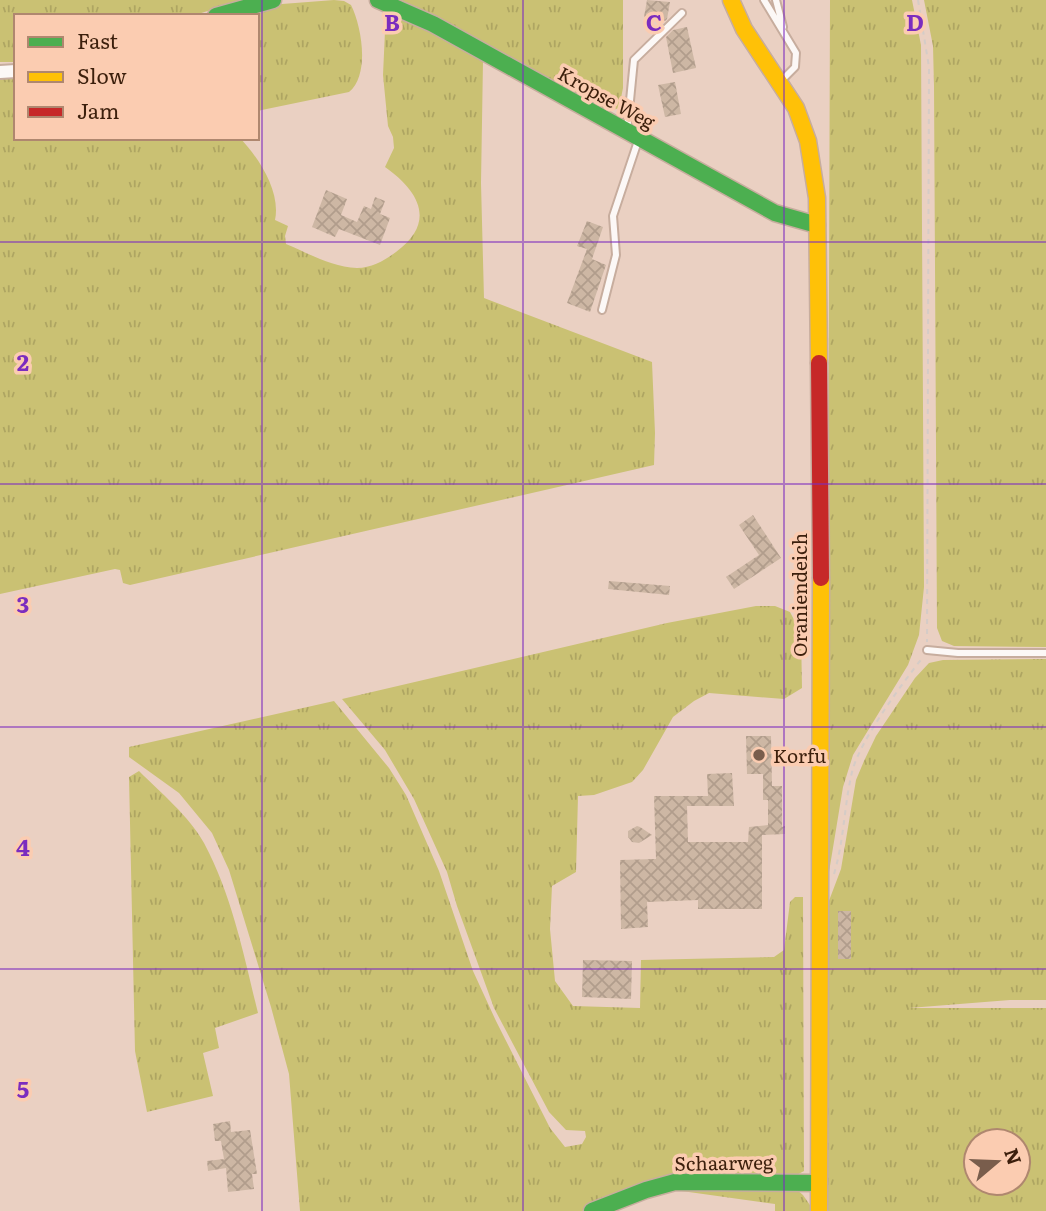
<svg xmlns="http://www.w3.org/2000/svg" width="1046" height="1211" viewBox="0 0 1046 1211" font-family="Literata,serif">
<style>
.grass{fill:url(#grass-tufts);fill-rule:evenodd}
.building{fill:url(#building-cross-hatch)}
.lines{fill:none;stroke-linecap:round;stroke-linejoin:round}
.lane-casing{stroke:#c7ad9e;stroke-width:10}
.street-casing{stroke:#c7ad9e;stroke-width:16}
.fast-casing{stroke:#c7ad9e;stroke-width:19}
.slow-casing{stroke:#c7ad9e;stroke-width:19}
.jam-casing{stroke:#c7ad9e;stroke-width:19}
.path{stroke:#d5ccc7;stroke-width:2;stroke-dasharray:5 5;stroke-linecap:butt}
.lane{stroke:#fcf8f6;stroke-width:6}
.street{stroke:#fcf8f6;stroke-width:12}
.fast{stroke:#4caf50;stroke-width:16}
.slow{stroke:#ffc107;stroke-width:16}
.jam{stroke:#c62828;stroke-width:16}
.grid{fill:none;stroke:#7b2cbf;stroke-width:2;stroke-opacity:0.55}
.poi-dot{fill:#795d4c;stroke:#fbccb1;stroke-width:2.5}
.labels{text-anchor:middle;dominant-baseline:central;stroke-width:7;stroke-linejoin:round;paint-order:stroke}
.street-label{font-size:19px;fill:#3c1f0c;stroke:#fbccb1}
.poi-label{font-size:19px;fill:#3c1f0c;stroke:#fbccb1;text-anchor:start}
.grid-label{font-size:23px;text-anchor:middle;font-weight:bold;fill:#7b2cbf;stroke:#fbccb1;stroke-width:7;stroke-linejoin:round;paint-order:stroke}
</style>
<defs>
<pattern id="grass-tufts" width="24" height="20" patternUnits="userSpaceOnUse" patternTransform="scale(1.75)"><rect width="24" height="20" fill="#cac173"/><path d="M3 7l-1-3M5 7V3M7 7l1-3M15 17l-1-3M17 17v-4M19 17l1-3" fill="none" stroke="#aea562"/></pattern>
<pattern id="building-cross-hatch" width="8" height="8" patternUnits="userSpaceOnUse" patternTransform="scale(1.75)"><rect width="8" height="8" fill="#cdb7a4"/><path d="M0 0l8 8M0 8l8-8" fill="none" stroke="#b19d8c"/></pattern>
</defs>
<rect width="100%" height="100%" fill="#ead0c2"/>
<path class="grass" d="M0,0H242L192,16H16V62H0Z
M334,0L344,1L351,5C362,27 370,75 349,92L257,111V16H236L282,4Z
M401,0H623V88L619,108L607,112L453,25Z
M830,0H912L921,45L924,587L919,635L908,665L853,755L843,787L829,872L827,873Z
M924,0H1046V647L954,646L942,641L937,628L934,86L933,46Z
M386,9L429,29L483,61L481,183L484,298L652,362L655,433L654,465L130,585L123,583L120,570L115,569L0,594V76L16,75V138H240C259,158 281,192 275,220L288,226L285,236L286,244C308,253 331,267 357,268C372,268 385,260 396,252C437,222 419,191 385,167L394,148L393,137L388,126L383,75Z
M756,606H775L790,612L801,633L802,688L784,699L709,693L694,701L673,717L643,770L632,782L594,795L578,796L576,872L552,886L550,929L555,981L573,1006L640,1008L641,960L774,957L784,950L790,902L795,897H803L804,1171L793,1177L658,1181L582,1211H300L289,1074L271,1007L229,870L212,833L179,793L129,757V747L334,701L389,768L406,795L439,871L473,971L496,1021L550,1128L565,1147L582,1144L586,1137L585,1131L566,1130L549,1112L494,1008L457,906L447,872L414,799L385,750L342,699L667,623Z
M1046,659V1000H1010L909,1008H1046V1211H827V906L841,869L856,780L864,761L876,736L915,678L929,663L943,660ZM976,1141H1018V1183H976Z
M139,771C161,793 189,816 204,843C232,895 244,956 258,1013L215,1028L219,1048L203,1053L213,1096L147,1112L135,1051L129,777Z
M660,1188L796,1189L803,1195L814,1211H775V1204Z"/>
<path class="building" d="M647,0L670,2L667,19L665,21L644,17Z
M687,27L696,68L673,73L666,37L673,30Z
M675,82L681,114L665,117L658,85Z
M326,190L347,199L341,215L357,222L364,206L371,209L375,197L385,201L380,214L390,218L380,245L339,229L335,237L312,227Z
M587,221L603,227L592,259L606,265L590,312L567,303L587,249L577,246Z
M753,515L781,558L734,589L726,577L759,555L739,525Z
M609,581L670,586L669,595L608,589Z
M746,736H771L772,786H782V827L785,826V834L762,835V909H698V900L647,902L648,927L621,929L620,860L656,859L654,796H708L707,774L732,773L734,806H687L688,842H748L749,827L768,825V800H763V774H747Z
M637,826L640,827L652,835L639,843L632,842L628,837V831Z
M838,911H851V959H838Z
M583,960L632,961L631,999L582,997Z
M230,1121L231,1132L250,1130L257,1174H252L254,1189L228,1192L226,1168L208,1171L207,1161L224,1159L221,1141H215L213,1124Z"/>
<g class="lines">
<defs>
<path id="lane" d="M764,0L796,53L795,67L781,81
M776,0L783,27
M627,131L634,60L682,13
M602,310L616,255L613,216L638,141
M927,650L958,653H1046"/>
<path id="street" d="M0,72L16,71"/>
<path id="fast" d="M378,0L433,24L775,213L817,225
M216,16L273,0
M592,1211L646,1190L675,1182L819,1183"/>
<path id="slow" d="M731,0L744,29L796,108L808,141L817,198L819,363
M819,1211L821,578"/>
<path id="jam" d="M819,363L821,578"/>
</defs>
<use href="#lane" class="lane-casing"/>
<use href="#street" class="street-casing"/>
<use href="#fast" class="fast-casing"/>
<use href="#slow" class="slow-casing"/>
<use href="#jam" class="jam-casing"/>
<path class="path" d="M918,0L929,67L927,642
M834,874C844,841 844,806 852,772C860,740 902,684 923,657"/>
<use href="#lane" class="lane"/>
<use href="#street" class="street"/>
<use href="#fast" class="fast"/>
<use href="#slow" class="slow"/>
<use href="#jam" class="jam"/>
</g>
<path class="grid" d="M262,0V1211M523,0V1211M784,0V1211M0,242H1046M0,484H1046M0,727H1046M0,969H1046"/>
<circle class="poi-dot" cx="759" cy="755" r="7"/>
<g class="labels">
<g class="street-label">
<text transform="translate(607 97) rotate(29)">Kropse Weg</text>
<text transform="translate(799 595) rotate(-90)">Oraniendeich</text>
<text transform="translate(724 1162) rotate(-1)">Schaarweg</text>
</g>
<g class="poi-label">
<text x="773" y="755">Korfu</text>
</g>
</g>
<g class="grid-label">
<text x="392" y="31">B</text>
<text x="654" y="31">C</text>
<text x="915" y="31">D</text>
<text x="23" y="371">2</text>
<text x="23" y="613">3</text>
<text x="23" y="856">4</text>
<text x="23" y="1098">5</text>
</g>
<rect x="14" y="14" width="245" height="126" fill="#fbccb1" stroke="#af876f" stroke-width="2"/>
<rect x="28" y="37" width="35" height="10" fill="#4caf50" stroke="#af876f" stroke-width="2"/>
<text x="77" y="49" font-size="21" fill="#3c1f0c">Fast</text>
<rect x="28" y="72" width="35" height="10" fill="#ffc107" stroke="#af876f" stroke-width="2"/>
<text x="77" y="84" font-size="21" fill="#3c1f0c">Slow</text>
<rect x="28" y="107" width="35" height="10" fill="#c62828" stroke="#af876f" stroke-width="2"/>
<text x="77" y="119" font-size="21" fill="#3c1f0c">Jam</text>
<g transform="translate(997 1162) rotate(71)"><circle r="33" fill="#fbccb1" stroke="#af876f" stroke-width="2"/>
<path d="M0-5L12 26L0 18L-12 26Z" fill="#795d4c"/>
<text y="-10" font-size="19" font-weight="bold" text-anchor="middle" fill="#3c1f0c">N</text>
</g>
</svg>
